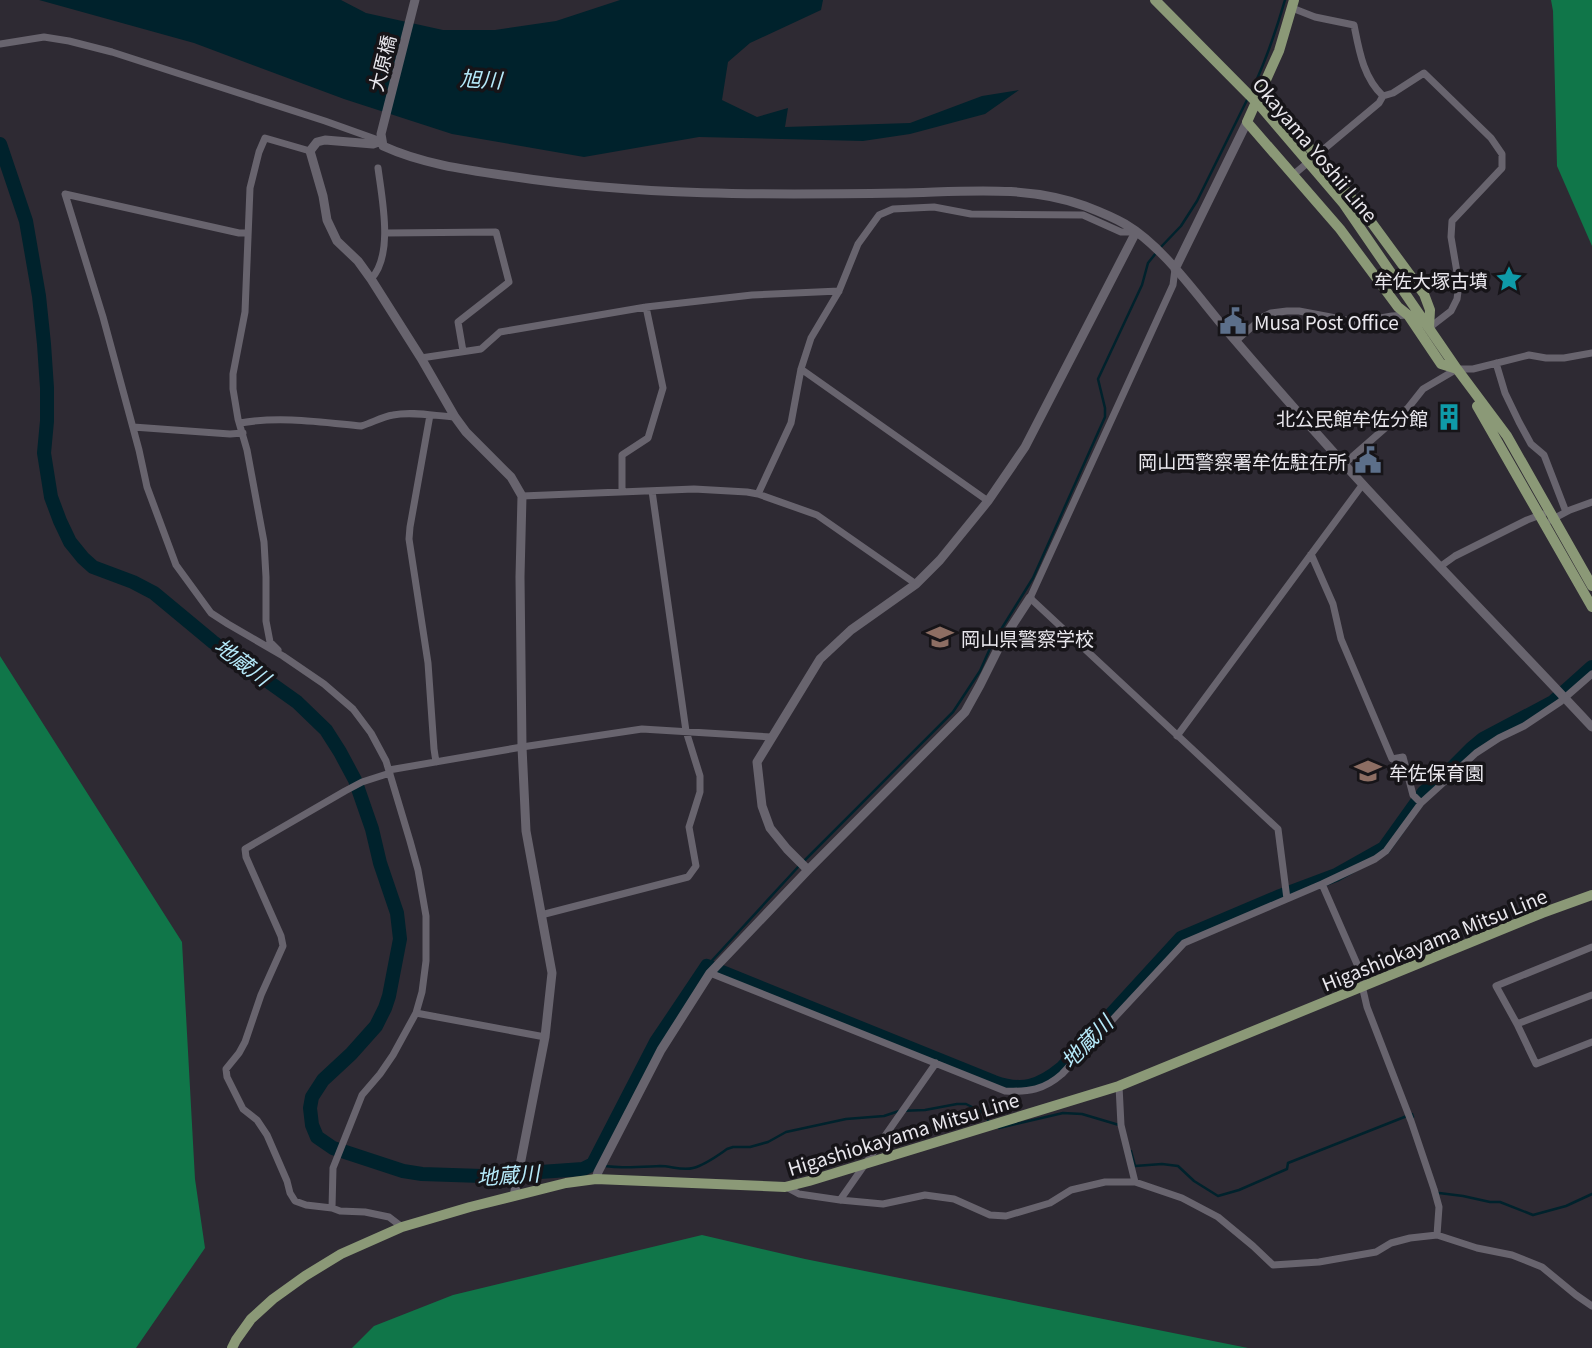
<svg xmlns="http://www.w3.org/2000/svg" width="1592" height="1348" viewBox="0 0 1592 1348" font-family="Georgia,'Noto Sans JP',serif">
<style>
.forest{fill:#107649}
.water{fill:#00222c}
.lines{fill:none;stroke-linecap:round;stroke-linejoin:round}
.stream{stroke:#00222c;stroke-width:2.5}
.river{stroke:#00222c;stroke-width:14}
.minor{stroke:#68646e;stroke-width:7}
.tertiary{stroke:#68646e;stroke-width:9}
.primary{stroke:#8b9977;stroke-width:10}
.labels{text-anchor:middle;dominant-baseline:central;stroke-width:7;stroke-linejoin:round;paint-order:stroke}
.street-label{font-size:19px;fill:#e9e7ed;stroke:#161418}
.poi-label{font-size:19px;fill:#e9e7ed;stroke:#161418;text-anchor:end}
.water-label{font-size:21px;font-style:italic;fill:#b6eafa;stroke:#161418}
</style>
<rect width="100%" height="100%" fill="#2e2a33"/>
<path class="forest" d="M1551,0H1592V246L1557,166L1553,11Z
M0,656L182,942L195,1179L205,1248L136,1348H0Z
M702,1235L805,1259L1248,1348H352L374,1326L453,1295Z"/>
<path class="water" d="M39,0H341L366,13L443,30H495L556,21L620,0H823L821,10L750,43L728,62L722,100L757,117L788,108L785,127L910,123L982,96L1019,90L985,114L910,134L863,141L699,137L584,157L452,134L344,99L194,43Z"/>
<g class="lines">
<path class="stream" d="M1251,92C1265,63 1276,31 1285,0
M1160,248L1181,226L1197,201L1248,98
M804,861L953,712L980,671L992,644L1033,578L1105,417V408L1098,379L1142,285L1148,263L1156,253
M707,966L799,866
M999,1128L1063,1113L1082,1114L1119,1125
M1131,1151L1135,1166L1162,1164L1178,1166L1194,1181L1218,1196L1239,1190L1287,1169L1288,1163L1412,1114L1413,1117
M593,1164C616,1169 637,1167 660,1166C671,1166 682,1171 693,1168C705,1165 717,1156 727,1149L733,1147H750L768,1142L786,1132L846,1119L884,1116L899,1111L925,1110L957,1104H966L982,1112L988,1120
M1439,1193L1463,1196L1490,1202H1500L1533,1215L1566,1206L1592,1194"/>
<path class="river" d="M0,144L26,221L39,296L44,344L47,388V421L44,453L51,497L60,521L70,542L83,558L93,567L133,582L154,593L213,642L297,702L326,730L340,752L355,780L372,829L380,863L397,913L400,939L389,996L385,1008L376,1026L351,1054L323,1080L312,1097L310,1108L312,1125L317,1137L333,1148L403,1171L422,1174L482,1176L583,1169L593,1164L656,1042L707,966L994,1082C1022,1092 1039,1087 1062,1068L1181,938L1280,896L1336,875L1384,848L1424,792L1442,778L1471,749L1483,739L1553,702L1592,667"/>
<path class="minor" d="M1292,8L1315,17L1354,25C1359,50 1363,77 1383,96
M0,44L44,37L69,41L112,52L325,121L381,141
M1293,175L1379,103L1383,96L1393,93L1424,73L1491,138L1502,154V168L1452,221L1451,237L1459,284L1457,299L1451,311L1429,328
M248,233H239L65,194L103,317L139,450L147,487L176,565L211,613L228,624L283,656L324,684L353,709L371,733L386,761L410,841L418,870L426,916V961L422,992L416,1013L393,1055L380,1074L362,1095L333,1168L332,1208
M386,233L496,232L509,282L458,322L463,351
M1175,269L1173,285L1030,598L1278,829L1287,899
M371,279C394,255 382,199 378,168
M1236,341L1263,317L1271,313L1287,311H1299L1357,322L1392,316L1408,315
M421,358L481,349L500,332L646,307L752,295L839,291
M1496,363L1505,393L1519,422L1531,444L1544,455L1566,512
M801,369L988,501
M430,415L410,527L409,539L428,663L434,749L436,762
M240,423C280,416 320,422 361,426C372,423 381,417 393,415C412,411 435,416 455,417
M133,427L230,434L243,433
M1344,464L1408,408L1423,389L1457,369H1473L1529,355L1546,358H1564L1592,353
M622,491V455L648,438L663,388L646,307
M758,494L791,423L801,369L811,338L839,291L858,244L879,215L893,209L934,207L971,214L1083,215L1121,232H1135
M522,496L694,489L747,492L758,494L817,515L916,584
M1551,520L1570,510L1592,502
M1311,554L1333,604L1341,639L1392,759L1403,757L1413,795L1421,803
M1441,566L1455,556L1527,520L1543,514
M278,650L270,642L266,621V577L264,542L247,450L238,419L233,389V374L245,312L250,188L259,152L265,138L310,151
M1177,736L1363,484
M389,770L522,747L642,729L771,737
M390,773L362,782L345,791L245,849L246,857L281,936L283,946L261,995L245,1042L239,1053L226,1069L227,1077L243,1109L257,1120L267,1135L287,1181L290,1193L295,1201L306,1205L332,1208L340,1211L365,1212L389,1217L402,1227
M1322,884L1357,964L1367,1007L1411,1121L1434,1189L1439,1207L1437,1235
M541,915L688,877L696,866L689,827L700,792V776L686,731L652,491
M1592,947L1496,986L1517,1024L1536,1064L1592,1042
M710,973L1005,1091C1029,1092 1044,1090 1062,1074L1184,943L1322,884L1375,859L1386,851L1421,803L1476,753L1499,738L1524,726L1560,702L1592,674
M416,1013L545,1037
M1517,1024L1592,995
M1119,1086L1121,1125L1135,1182
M786,1187L799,1194L840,1200L883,1204L925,1195L954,1199L990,1215L1006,1216L1050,1203L1071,1190L1105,1182H1135L1182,1198L1218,1217L1253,1246L1273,1265L1319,1262L1376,1252L1391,1243L1410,1238L1437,1235L1477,1248L1512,1255L1542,1267L1576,1295L1592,1306
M840,1200L936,1063"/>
<path class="tertiary" d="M415,0L381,134L383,146C422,164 467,170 509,176C638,196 769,195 899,193C961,192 1026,184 1085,206C1098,211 1113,217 1125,224C1166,248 1202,303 1234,339C1270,381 1307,423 1344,464C1425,553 1510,639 1592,727
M381,141L373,144L325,140L317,142L310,151L323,196L327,220L337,241L358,261L371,279L421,358L455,417L466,432L511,477L522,496L520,577L522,747L526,831L552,973L545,1037L514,1196
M1175,269L1247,122
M808,870L787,849L770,828L762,806L757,762L820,659L851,630L916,584L940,560L988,501L1025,447L1136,232
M596,1179L598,1172L661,1050L710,973L808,870L965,712L980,685L1002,641L1030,598"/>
<path class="primary" d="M1155,0L1261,107L1343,203L1457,369L1507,436L1592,586
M1294,0L1279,51L1247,122L1340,229L1398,307L1408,315L1441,364L1457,369
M1261,92L1316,155L1366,215L1424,294L1430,310L1429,328
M1477,406L1592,607
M232,1348L236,1340L251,1319L273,1299L305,1276L341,1254L402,1227L470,1207L566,1183L596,1179L785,1187L809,1181L1119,1086L1542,913L1592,895"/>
</g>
<defs>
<symbol id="sight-bare" viewBox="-9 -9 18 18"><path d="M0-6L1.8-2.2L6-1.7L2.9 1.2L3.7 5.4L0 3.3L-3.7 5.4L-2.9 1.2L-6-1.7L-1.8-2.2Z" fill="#0f9aa8" stroke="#161418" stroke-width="2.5" paint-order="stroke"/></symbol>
<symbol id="civic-bare" viewBox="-9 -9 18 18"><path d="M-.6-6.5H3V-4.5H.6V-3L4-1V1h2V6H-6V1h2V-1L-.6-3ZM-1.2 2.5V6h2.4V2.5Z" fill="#5c6f8a" stroke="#161418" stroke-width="2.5" paint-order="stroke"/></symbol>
<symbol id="building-bare" viewBox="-9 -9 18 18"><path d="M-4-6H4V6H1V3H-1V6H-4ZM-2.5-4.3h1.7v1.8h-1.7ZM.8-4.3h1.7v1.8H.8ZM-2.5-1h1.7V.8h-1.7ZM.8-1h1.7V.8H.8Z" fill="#0f9aa8" stroke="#161418" stroke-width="2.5" paint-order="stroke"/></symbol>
<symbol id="school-bare" viewBox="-9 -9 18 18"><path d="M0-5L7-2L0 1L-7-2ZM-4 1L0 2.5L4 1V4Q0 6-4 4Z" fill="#8d6e63" stroke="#161418" stroke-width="2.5" paint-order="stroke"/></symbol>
</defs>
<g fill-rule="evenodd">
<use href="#sight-bare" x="1490" y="260" width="38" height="38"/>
<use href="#civic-bare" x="1214" y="302" width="38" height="38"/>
<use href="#building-bare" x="1430" y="398" width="38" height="38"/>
<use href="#civic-bare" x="1349" y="441" width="38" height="38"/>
<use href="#school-bare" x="921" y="618" width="38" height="38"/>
<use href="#school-bare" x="1349" y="752" width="38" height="38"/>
</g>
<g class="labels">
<g class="street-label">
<text transform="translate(381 63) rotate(-76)">大原橋</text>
<text transform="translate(1316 149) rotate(50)">Okayama Yoshii Line</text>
<text transform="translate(1434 939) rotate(-22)">Higashiokayama Mitsu Line</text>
<text transform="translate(903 1133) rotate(-17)">Higashiokayama Mitsu Line</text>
</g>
<g class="poi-label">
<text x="1488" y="279">牟佐大塚古墳</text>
<text x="1254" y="321" text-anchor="start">Musa Post Office</text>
<text x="1428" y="417">北公民館牟佐分館</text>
<text x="1347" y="460">岡山西警察署牟佐駐在所</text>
<text x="961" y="637" text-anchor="start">岡山県警察学校</text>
<text x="1389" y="771" text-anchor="start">牟佐保育園</text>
</g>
<g class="water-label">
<text transform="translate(481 78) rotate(3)">旭川</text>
<text transform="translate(243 661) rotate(37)">地蔵川</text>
<text transform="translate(1086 1041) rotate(-46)">地蔵川</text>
<text transform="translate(508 1174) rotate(-4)">地蔵川</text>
</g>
</g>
</svg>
